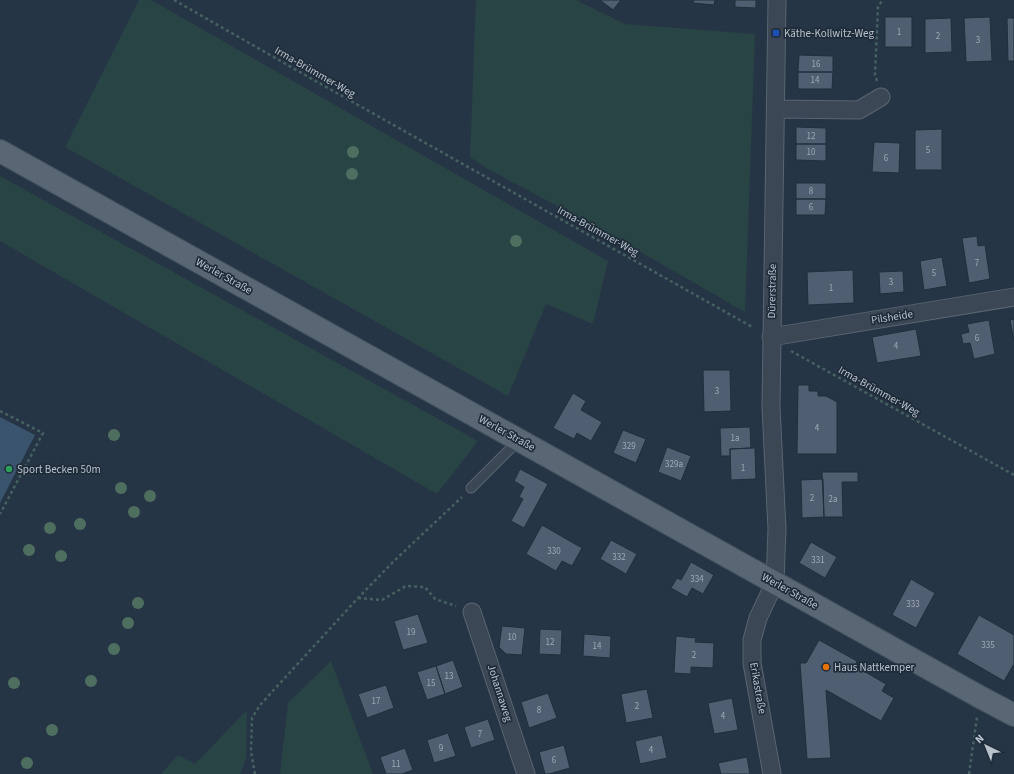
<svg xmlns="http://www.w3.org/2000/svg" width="1014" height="774" viewBox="0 0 1014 774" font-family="'Source Sans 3',sans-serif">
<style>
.green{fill:#284445}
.water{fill:#3b546e}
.building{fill:#4f5e70;stroke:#212e3b}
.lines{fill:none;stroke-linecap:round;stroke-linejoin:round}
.lane-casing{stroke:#596571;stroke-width:11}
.street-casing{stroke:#596571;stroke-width:19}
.primary-casing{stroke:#44505d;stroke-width:24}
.path{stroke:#466161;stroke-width:2.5;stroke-dasharray:3 3;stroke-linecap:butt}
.lane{stroke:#3b4754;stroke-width:9}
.street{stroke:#3b4754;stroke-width:17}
.primary{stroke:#596674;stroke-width:22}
.tree{fill:#4e6f60}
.transit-dot{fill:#1a4fb4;stroke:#1f2c39;stroke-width:1.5}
.leisure-dot{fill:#2e9e5b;stroke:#1f2c39;stroke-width:1.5}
.food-dot{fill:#e8710a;stroke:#1f2c39;stroke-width:1.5}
.labels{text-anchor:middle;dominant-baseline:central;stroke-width:3.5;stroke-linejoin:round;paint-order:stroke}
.number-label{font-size:9px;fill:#9ea9b6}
.poi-label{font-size:11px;fill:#b8c2cd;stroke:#1f2c39;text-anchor:start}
.street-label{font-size:11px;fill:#b8c2cd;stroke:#1f2c39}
</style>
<rect width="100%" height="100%" fill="#263545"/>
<path class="green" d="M139,0H151L608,261L593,324L546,304L508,396L65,147Z
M476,0H576L625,24L755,34L745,312L597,227L486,168L470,157Z
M0,176L478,441L437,494L0,241Z
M331,661L373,774H280L288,703Z
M247,710L246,758L240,774H161L178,755L195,764Z"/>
<path class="water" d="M0,417L35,435L0,503Z"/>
<path class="building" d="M600,0H621L613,10Z
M694,0H715L714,5L693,3Z
M735,0H756V8L735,7Z
M885,17H912V47H885Z
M990,17L992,61L966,62L964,18Z
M951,18L952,52L925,53V19Z
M1007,18H1014V61H1008Z
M799,55L833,56V72H798Z
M798,72H833L832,89H798Z
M796,127L826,128V144H796Z
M942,129V170H915V130Z
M874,142L900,143L899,173L872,172Z
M796,144H826V161L796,160Z
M796,183H826V199H796Z
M796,199H826L825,215H796Z
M977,236L978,246L985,245L990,279L969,283L962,238Z
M942,257L947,286L924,290L920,261Z
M853,270L854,303L808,305L807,272Z
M903,271L904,292L880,294L879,272Z
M1014,319V341L1010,320Z
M989,320L995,354L974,359L970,343L963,344L961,334L969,332L967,324Z
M916,329L921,356L877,363L872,337Z
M703,370H730L731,411L704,412Z
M798,385H809V391H818V396H826L837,402V454H797Z
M573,393L586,401L581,410L602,422L591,441L577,433L574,439L553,428Z
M750,427L751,448L730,449V456H721L720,428Z
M623,430L646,439L636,463L613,453Z
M667,447L691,456L681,481L658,472Z
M751,448H755L756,479L731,480L730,449Z
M520,469L548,484L524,528L511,521L523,499L519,497L524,487L514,481Z
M822,472H858V482H842L843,517H824Z
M823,479L824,517L802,518L801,480Z
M542,525L582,548L572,566L562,561L556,571L526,554Z
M611,540L637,554L626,574L600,559Z
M811,542L837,557L825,578L799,563Z
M691,562L714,575L703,594L692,588L687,597L671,588L677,578L681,580Z
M911,579L935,593L916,628L892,615Z
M418,614L428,643L403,650L394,621Z
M979,615L1014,635V664L1004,681L957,654Z
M502,626L525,628L522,655L506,654L499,647Z
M540,629L562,630L561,655L539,654Z
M584,634L611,636L610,658L583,656Z
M676,636L696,638L695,642L714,643L713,668L691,667V674L674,673Z
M819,640L857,661L855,666L886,684L882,691L894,698L881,721L826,690L831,758L807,759L800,663H806Z
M453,660L463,687L445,694L436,666Z
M436,666L445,694L427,700L417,672Z
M386,685L394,708L367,718L358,694Z
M647,689L653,718L626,723L621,694Z
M548,693L557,718L529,728L521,702Z
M732,698L738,730L714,734L708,703Z
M488,719L495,740L471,748L464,727Z
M448,733L456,756L434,763L427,740Z
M662,735L667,758L640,764L635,741Z
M564,745L570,768L549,774H545L539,752Z
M405,748L413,770L402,774H386L380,757Z
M747,757L750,774H721L718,763Z"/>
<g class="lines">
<defs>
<path id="lane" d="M471,488L519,440"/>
<path id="street" d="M776,109L859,110L881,97
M771,337L1014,297
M472,612L526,774
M772,774L752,663V640L758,618L775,582L777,529L771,407L777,0"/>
<path id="primary" d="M0,151L980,697L1014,715"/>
</defs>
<use href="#lane" class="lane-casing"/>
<use href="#street" class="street-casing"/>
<use href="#primary" class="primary-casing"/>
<path class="path" d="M174,0L319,83L754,328
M877,81L875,75L878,6L883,0
M791,351L1014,475
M0,411L43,433L0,514
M358,598L382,600L406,586L425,587L435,599L456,606
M255,774L251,752L252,718L260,705L358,598L395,560L462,497
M969,774L977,717"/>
<use href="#lane" class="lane"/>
<use href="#street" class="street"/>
<use href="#primary" class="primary"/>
</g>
<g class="tree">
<circle cx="353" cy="152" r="6"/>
<circle cx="352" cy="174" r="6"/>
<circle cx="516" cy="241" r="6"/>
<circle cx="114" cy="435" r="6"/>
<circle cx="121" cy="488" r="6"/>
<circle cx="150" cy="496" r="6"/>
<circle cx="134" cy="512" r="6"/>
<circle cx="80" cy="524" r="6"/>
<circle cx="50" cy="528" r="6"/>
<circle cx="29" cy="550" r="6"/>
<circle cx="61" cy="556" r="6"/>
<circle cx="138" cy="603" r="6"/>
<circle cx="128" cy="623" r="6"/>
<circle cx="114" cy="649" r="6"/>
<circle cx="91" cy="681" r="6"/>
<circle cx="14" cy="683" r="6"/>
<circle cx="52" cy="730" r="6"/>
<circle cx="27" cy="763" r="6"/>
</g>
<rect class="transit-dot" x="772" y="29" width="8" height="8" rx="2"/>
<circle class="leisure-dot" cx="9" cy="469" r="4"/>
<circle class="food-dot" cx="826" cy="667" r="4"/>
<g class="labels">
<g class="number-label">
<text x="899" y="32">1</text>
<text x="938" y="36">2</text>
<text x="978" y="40">3</text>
<text x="816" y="64">16</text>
<text x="815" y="80">14</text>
<text x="811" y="136">12</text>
<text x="928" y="150">5</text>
<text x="811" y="152">10</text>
<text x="886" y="158">6</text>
<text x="811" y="191">8</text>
<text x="811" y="207">6</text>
<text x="977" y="263">7</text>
<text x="934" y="273">5</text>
<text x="891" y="282">3</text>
<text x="831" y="288">1</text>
<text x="977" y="338">6</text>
<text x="896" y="346">4</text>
<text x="717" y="391">3</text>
<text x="817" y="428">4</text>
<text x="735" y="438">1a</text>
<text x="629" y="446">329</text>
<text x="674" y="464">329a</text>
<text x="743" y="468">1</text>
<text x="812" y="498">2</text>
<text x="833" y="499">2a</text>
<text x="554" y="551">330</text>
<text x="619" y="557">332</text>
<text x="818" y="560">331</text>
<text x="697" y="579">334</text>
<text x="913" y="604">333</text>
<text x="411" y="632">19</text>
<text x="512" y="637">10</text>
<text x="550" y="642">12</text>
<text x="988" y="645">335</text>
<text x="597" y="646">14</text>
<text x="694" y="655">2</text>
<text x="449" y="676">13</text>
<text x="431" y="683">15</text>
<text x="376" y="701">17</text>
<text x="637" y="706">2</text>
<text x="539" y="710">8</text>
<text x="723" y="716">4</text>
<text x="480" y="734">7</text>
<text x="441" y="748">9</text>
<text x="651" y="750">4</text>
<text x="554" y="760">6</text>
<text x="396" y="764">11</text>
</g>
<g class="poi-label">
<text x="784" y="33">Käthe-Kollwitz-Weg</text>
<text x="17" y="469">Sport Becken 50m</text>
<text x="834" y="667">Haus Nattkemper</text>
</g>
<g class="street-label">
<text transform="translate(315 72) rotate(30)">Irma-Brümmer-Weg</text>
<text transform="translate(598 231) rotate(29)">Irma-Brümmer-Weg</text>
<text transform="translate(224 276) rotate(29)">Werler Straße</text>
<text transform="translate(772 291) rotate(-89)">Dürerstraße</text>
<text transform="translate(892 317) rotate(-9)">Pilsheide</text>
<text transform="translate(879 391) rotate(29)">Irma-Brümmer-Weg</text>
<text transform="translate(507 433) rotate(29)">Werler Straße</text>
<text transform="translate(790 591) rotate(29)">Werler Straße</text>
<text transform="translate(758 688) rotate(80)">Erikastraße</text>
<text transform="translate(500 693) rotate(72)">Johannaweg</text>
</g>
</g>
<g transform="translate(986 746) rotate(317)" stroke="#1f2c39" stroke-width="3" paint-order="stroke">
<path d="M0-3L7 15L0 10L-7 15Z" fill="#b8c2cd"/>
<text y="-6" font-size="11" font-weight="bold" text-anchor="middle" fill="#b8c2cd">N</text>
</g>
</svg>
